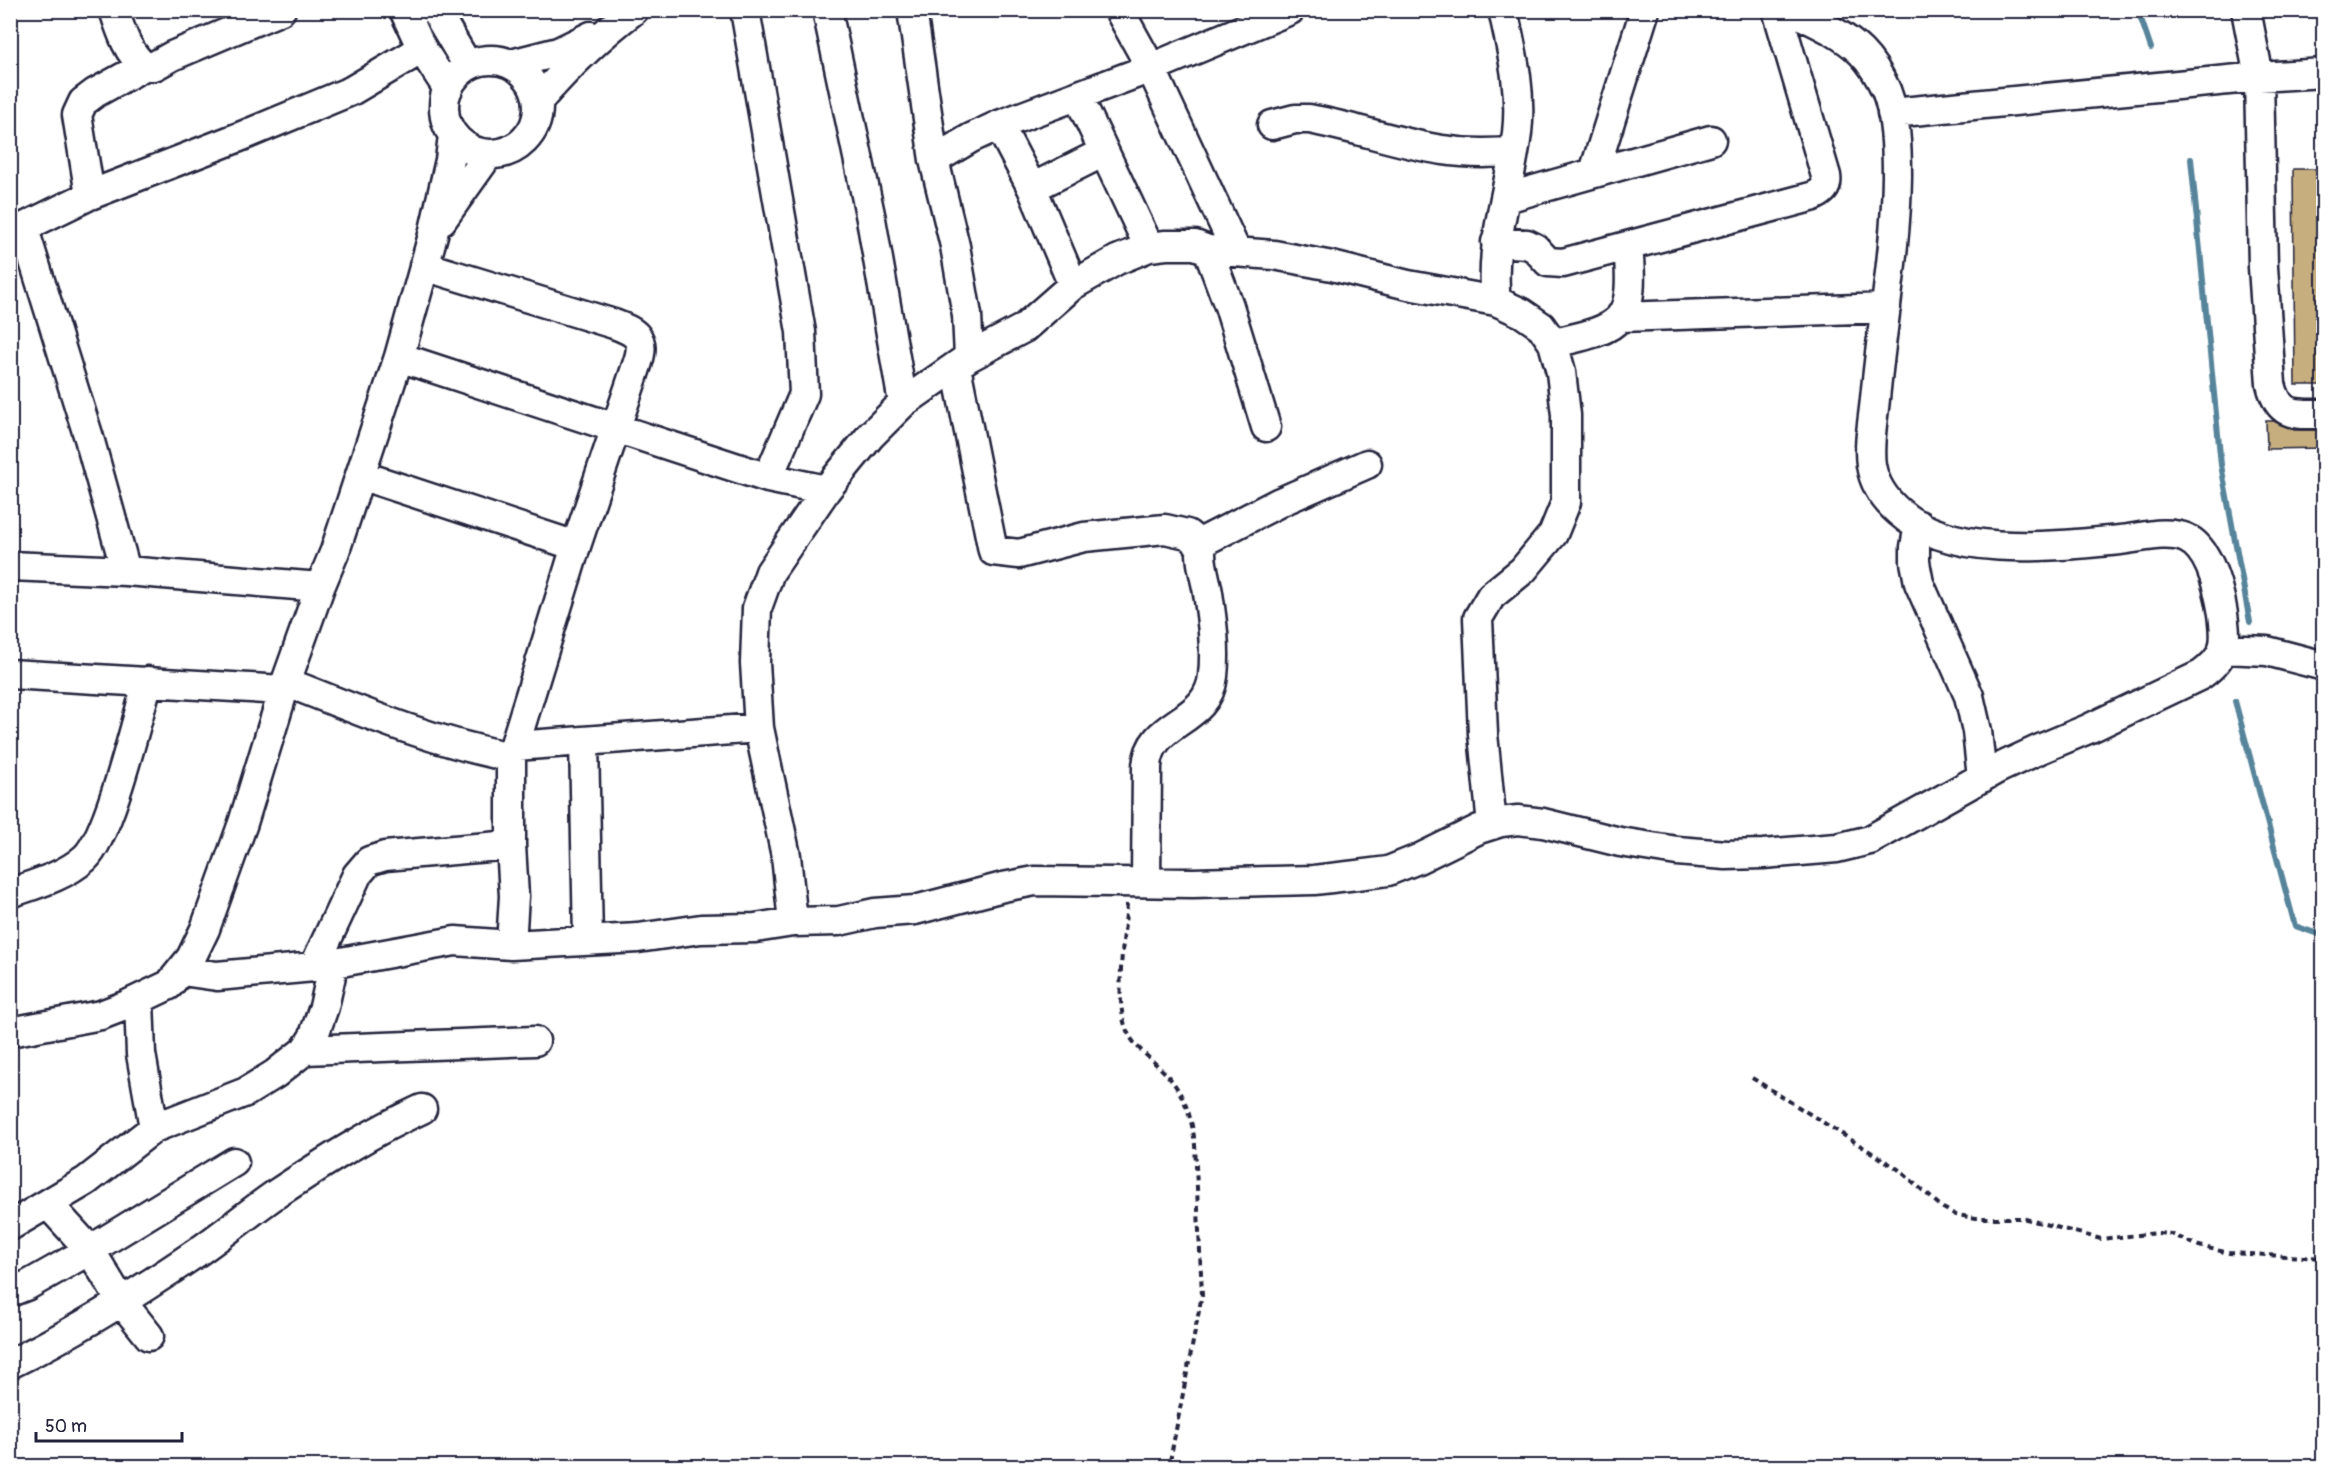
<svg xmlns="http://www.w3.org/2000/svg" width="2334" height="1477" viewBox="0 0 2334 1477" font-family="Pangolin,sans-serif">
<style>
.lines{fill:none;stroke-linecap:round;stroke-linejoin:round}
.stream{stroke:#57849a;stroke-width:6}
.building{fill:#c6ae7e;stroke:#22223b;stroke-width:1.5}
.minor-casing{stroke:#22223b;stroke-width:33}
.path{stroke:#22223b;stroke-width:4;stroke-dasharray:6 4.5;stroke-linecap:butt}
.minor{stroke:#fff;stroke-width:28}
</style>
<rect width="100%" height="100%" fill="#fff"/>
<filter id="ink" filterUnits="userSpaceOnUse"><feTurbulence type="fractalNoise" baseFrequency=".0167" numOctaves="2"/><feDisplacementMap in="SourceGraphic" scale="12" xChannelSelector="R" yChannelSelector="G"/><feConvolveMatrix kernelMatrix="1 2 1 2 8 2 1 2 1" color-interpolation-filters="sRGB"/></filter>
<g filter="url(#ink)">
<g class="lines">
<path class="stream" d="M2138,10L2151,48
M2191,159L2221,465L2250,622
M2235,701L2295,926L2324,936"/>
</g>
<path class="building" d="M2293,169H2324V385H2295Z
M2266,421H2274L2294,430H2324V448L2267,449Z"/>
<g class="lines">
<defs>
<path id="minor" d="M114,10C121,31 127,52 144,66H154L172,56L281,10
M404,10L422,49L448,89
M435,10L468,66
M745,10L801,332L804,394L768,478
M827,10L871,219L903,403
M912,10L934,160L955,246L967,315L969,357
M1119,10L1151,68L1236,251
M2246,10L2259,77L2263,267L2271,384C2279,417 2294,414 2324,414
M444 107a47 47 0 1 1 94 0a47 47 0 1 1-94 0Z
M511,64L558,52L591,36
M1078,96L1149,247
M539,100C568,67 599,36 634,10
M1892,113L2259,77L2324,73
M999,125L1032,188L1104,152
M1272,125L1295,119H1309C1381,132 1438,161 1514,151
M934,160L971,138L999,125L1151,68L1290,10
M1594,172L1645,10
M1032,188L1073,285
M90,195L77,115L83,102L95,93L144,66
M1506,198L1711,140
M442,220L489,154
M24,229L89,438L126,571
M10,234L90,195L242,136L351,91L422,49
M1496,242L1527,244L1535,248L1548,262L1563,263L1811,197C1822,193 1828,188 1826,176L1777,10
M1208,250L1229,306L1266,427
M424,266L614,324C635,332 646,337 638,362L576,546L511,757V845L514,896L511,945
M1496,301C1489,244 1510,189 1517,133C1522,91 1512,51 1503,10
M1621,317L1886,308
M1553,343C1625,328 1635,321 1628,246
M399,357L768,478L826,490
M956,367L993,551L1019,554L1084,537L1165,529L1187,534L1202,546
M360,475L576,546
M1919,525L1915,547V562L1919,583L1969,696L1977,731L1982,778
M10,566L126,571L320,587
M2225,649L2267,651L2324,666
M10,674L283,690
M286,682C359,711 433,742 511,757
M584,741L588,940
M515,746L759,728
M1146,881L1147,767C1149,719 1208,725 1213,676C1216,648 1212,620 1208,593C1206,580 1201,566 1201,553C1201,547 1203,544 1206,540L1280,502L1367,464
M10,893C36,884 65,876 85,858C110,835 137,718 148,681
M793,922L786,856L759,728L755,663L757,608L770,572L826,490L871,435L903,403L969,357L1024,328L1073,285L1117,260L1149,247L1166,245H1195L1208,250L1274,255L1332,266L1408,285L1496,301L1522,313L1541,326L1553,343L1561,372L1566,415V502L1553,534L1523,570L1491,596L1478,618L1483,734L1492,825
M314,967L357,875L369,861L385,856L511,845
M182,971L217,976L314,967L455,941L511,945L638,938L701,929L755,928L793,922L839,921L875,913L915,910L1003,887L1035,881L1193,883L1314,880L1357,875L1388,871L1418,859L1479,829L1501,822L1518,820L1543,823L1620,842L1677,851L1726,855L1763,854L1837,848L1870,840L1997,769L2040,749L2088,729L2201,675C2227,656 2227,643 2223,614C2219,590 2210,549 2186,538C2167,530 2140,538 2120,540C2056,546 1951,559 1899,512C1884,499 1874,484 1871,465C1868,444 1873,420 1875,399C1882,324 1896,251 1897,176C1897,148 1896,116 1886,90C1880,77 1871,62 1861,52C1842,33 1815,22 1791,10
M139,1000L141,1054L154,1128
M10,1032L101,1015L127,1005L169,985L191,958L205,929L243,823L286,682L320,587L335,551L399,357L433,235L450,160L453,135
M305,1050L535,1041
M48,1204L90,1250L121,1301L149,1336
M10,1226L86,1181L154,1128L246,1092L275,1074L305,1050L313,1038L324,1007L334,962
M10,1292L28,1285L90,1250L234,1162
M10,1364C76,1332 139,1292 199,1251C225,1233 250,1212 276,1194C323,1163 371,1132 422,1109"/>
</defs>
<use href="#minor" class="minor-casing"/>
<path class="path" d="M1127,904C1124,937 1113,1007 1129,1035C1136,1048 1150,1058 1160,1068C1183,1089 1192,1116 1195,1145L1202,1295L1169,1466
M1752,1078L1898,1169L1943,1208L1956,1215L1976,1218H2022L2101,1239L2157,1233L2171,1234L2199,1246L2229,1253L2324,1258"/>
<use href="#minor" class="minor"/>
</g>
</g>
<rect width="2334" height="1477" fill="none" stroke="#fff" stroke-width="36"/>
<rect x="18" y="18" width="2298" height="1441" fill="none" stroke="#22223b" stroke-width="2" filter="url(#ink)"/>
<path d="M36 1432v9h146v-9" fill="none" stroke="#22223b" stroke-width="3"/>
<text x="45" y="1432" font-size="18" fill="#22223b" stroke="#ffffff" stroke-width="4.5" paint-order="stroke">50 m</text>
</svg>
